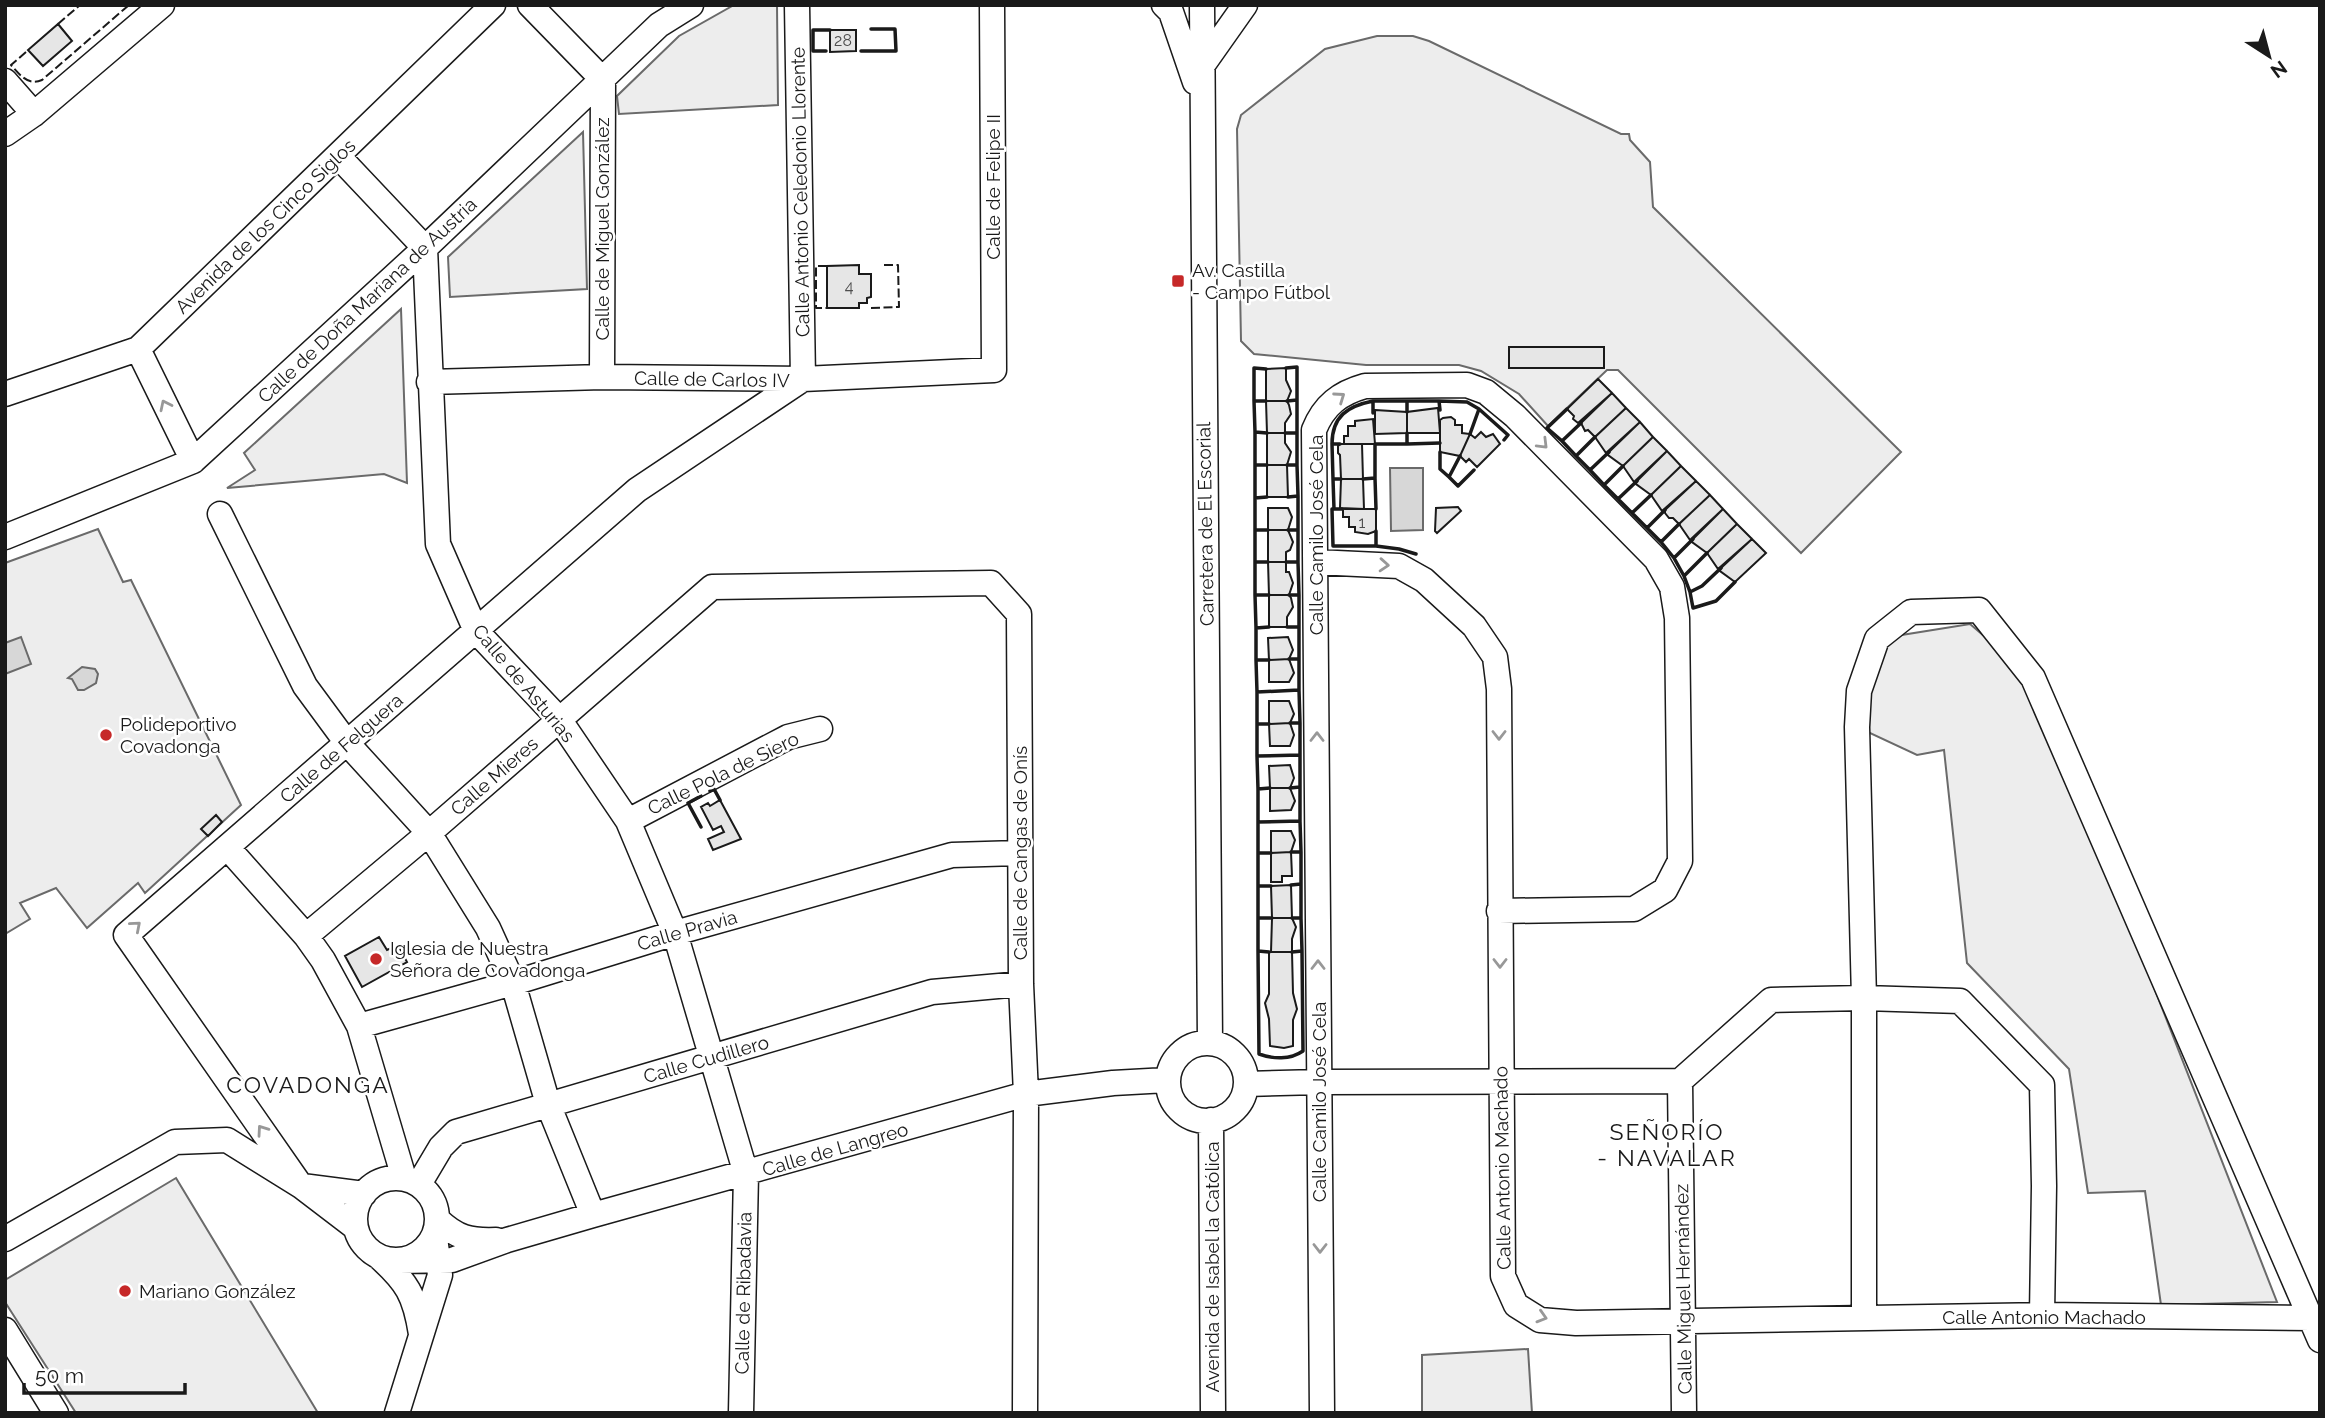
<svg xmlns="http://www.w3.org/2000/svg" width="2325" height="1418" viewBox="0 0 2325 1418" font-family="Raleway,sans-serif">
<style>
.built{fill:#ededed;stroke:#6a6a6a;stroke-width:2}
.water{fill:#d7d7d7;stroke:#6a6a6a;stroke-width:2}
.building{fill:#e6e6e6;stroke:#1a1a1a;stroke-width:2}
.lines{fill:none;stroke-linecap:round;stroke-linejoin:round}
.minor-casing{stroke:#1a1a1a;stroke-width:27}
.minor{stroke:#fff;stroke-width:24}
.fence{stroke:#1a1a1a;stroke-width:2;stroke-dasharray:9 3.5;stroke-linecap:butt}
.wall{stroke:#1a1a1a;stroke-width:3.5}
.oneway{stroke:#989898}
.poi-dot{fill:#c62828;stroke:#fff;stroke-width:2.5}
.labels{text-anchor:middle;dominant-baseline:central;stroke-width:5;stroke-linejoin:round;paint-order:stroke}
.number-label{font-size:16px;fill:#4d4d4d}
.street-label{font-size:19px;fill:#1a1a1a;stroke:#fff}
.poi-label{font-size:19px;fill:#1a1a1a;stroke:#fff;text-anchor:start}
.quarter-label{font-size:23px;letter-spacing:2px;fill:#1a1a1a;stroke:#fff}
</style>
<rect width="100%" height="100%" fill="#fff"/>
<path class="built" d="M734,5H777L778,105L619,114L617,96L679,36Z
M1377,36H1413L1429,41L1621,134H1629L1630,140L1650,162L1653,207L1901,452L1801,553L1618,370H1607L1548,426L1519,394L1481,371L1459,365H1366L1254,354L1241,341L1237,129L1241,115L1325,49Z
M583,132L587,289L450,297L448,257Z
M401,309L407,483L384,474L227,488L255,470L244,453Z
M98,529L123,582L131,580L241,805L145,893L138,883L87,928L56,888L20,903L30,919L5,934V563Z
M1970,624L2033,678L2277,1302L2161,1305L2145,1191L2088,1193L2069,1069L1967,963L1944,750L1917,755L1857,727L1877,639Z
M176,1178L318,1413H76L5,1302V1280Z
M1528,1349L1532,1413H1422V1355Z"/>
<path class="water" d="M1390,468H1423V530L1391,531Z
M21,637L31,664L5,674V643Z
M82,667L95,669L98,674L96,683L84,690H78L72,679L68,678Z"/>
<path class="building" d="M58,24L72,41L43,66L28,50Z
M830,30H856V51L830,52Z
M859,265V274H871V297L867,298V303H859V308H827V266Z
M1509,347H1604V368H1509Z
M1286,368V380L1291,391L1287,401H1266V369Z
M1598,379L1612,393L1578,423L1573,419L1574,416L1567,409Z
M1612,393L1626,408L1595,437L1588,430L1585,431L1581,423Z
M1266,401H1287L1289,405L1291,414L1285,423V433H1267Z
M1438,408L1440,433H1407V412Z
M1626,408L1640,422L1606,453L1595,437Z
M1375,410L1407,412V433L1375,434Z
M1451,417L1455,420V425H1462V433L1470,434L1460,456L1440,452V420L1443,418Z
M1373,419L1375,444H1344V436H1348V426H1355V421Z
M1640,422L1653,437L1623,466L1608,455L1609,452Z
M1481,432L1486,437L1493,434L1500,444L1477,467L1469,459L1466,462L1460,456L1470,434L1475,438Z
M1267,433H1285V443L1291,452L1287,465H1267Z
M1653,437L1667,451L1634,482L1623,466Z
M1340,444H1362L1363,479H1341L1340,455L1338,453V446Z
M1667,451L1681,466L1651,495L1636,484L1637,481Z
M1267,465H1287L1288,497H1267Z
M1681,466L1696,481L1662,511L1651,495Z
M1341,479H1363L1364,509L1340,508Z
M1696,481L1710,495L1679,524L1673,518H1669L1665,513V510Z
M1710,495L1723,509L1690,540L1679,524Z
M1458,507L1461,511L1437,533L1435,531L1436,508Z
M1268,508H1288L1292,517L1288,530H1268Z
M1343,509H1376V531L1368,534L1355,532V527H1349V517H1343Z
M1723,509L1737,524L1707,553L1692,542L1693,539Z
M1737,524L1752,539L1718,569L1707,553Z
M1268,530H1288L1293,542L1290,550L1286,552V562H1268Z
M1752,539L1766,553L1735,582L1720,571L1721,568Z
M1268,562H1286V572H1289L1293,583L1289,595H1269Z
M1269,595H1289L1291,598L1293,607L1287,617V627H1269Z
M1288,637L1293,650L1289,659L1269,660L1268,638Z
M1289,659L1294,673L1289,682H1269V660Z
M1269,701H1289L1294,714L1290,723L1269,724Z
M1290,723L1294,735L1290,746H1270L1269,724Z
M1290,765L1294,778L1290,788H1270L1269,766Z
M1270,788H1290L1295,801L1291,810L1270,811Z
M720,800L741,839L713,850L708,839L724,832L721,826L713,830L701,807L708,803L710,806Z
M216,815L222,822L208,836L201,829Z
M1271,831H1291L1295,840L1291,852L1271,853Z
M1291,852L1292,876H1282V882H1271V853Z
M1291,885L1292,918H1272L1271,886Z
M1272,918H1292L1296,927L1292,939V952H1271Z
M379,937L387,950L398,945L407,962L362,987L345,956Z
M1269,952H1292L1293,993L1297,1009L1293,1020V1046L1284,1048L1270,1046L1269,1019L1265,1003L1269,994Z"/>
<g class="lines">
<defs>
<path id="minor" d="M530,5L603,80L602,377
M1164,5L1171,12L1195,82
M1202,5L1210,1043
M1202,66L1245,5
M5,81L34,114
M5,134L34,114L162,5
M338,156L425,248L438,544L476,631L559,719L628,821L675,933L746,1174L741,1413
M138,349L193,461
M429,382L602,377L803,379L994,370L992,5
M5,394L138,349L493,5
M220,514L305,686L347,743L429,833L488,928L513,983L548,1104L593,1215
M5,537L193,461L425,248L659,25L691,5
M1316,562L1399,566L1424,580L1474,626L1495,657L1499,689L1503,1276L1516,1305L1540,1320L1576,1323L2042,1315L2311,1318
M628,821L788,737L820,729
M227,847L306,936L323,960L359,1026L404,1178
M306,936L429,833L712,587L991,583L1019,614L1021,984L1026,1094L1025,1413
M359,1026L513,983L675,933L952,855L1020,853
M1168 1082a39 39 0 1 1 78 0a39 39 0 1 1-78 0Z
M1680,1081L1684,1413
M1246,1084L1319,1082L1680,1081L1771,1000L1864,998L1960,1001L2042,1085L2044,1186L2042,1315
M1211,1120L1213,1413
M355 1219a41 41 0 1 1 82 0a41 41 0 1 1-82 0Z
M419,1184L441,1147L456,1132L932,992L1021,984
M301,1186L126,935L637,490L803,379L797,5
M302,1186L364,1194
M438,1220C457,1238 470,1241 496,1240
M5,1239L175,1142L227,1140L301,1186L356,1228
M378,1256C407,1282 415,1295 421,1334
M400,1261L452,1260L507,1240L593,1215L1026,1094L1113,1083L1167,1080
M1864,1317V998L1857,727L1859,691L1877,639L1911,612L1979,610L2033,678L2320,1340
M5,1330L56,1413
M397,1413L440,1275L436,1245
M1322,1413L1314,430C1324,405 1340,393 1365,386L1467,385L1486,392L1515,416L1656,559L1672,587L1677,618L1680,861L1665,890L1634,909L1499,911"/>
</defs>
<use href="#minor" class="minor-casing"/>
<use href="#minor" class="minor"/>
<path class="fence" d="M58,24L80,5
M26,52L11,65C20,75 28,86 42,80L129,5
M827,266H816V308H827
M871,308L899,307L898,265H882"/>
<path class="wall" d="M826,51H813V30H830
M861,51H896L895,29H871
M1286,368L1297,367V400L1287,401
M1266,369L1254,368V401H1266
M1254,401L1255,432L1267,433
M1373,401H1407V412
M1407,401H1439L1440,410
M1439,401L1467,402L1479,409L1470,434
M1479,409L1508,435L1504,440
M1567,409L1547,428L1562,441L1581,423
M1255,432V465H1267
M1285,433H1297V400
M1562,441L1576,456L1595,437
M1332,444C1332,416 1348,406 1373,401V413
M1407,444L1440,443
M1440,452V469L1449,477L1460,456
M1576,456L1590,470L1609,452
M1255,465V498L1267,497
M1287,465H1297V433
M1590,470L1604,485L1623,466
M1449,477L1458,486L1474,470
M1375,478V444H1407V433
M1333,479L1332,444H1340
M1363,479L1375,478L1376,509
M1604,485L1618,499L1637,481
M1288,497L1298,496L1297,465
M1255,498V530H1268
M1618,499L1632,513L1651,495
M1334,509L1333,479H1341
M1342,509H1332L1333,546H1376V531
M1632,513L1647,528L1665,510
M1647,528L1661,542L1679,524
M1255,530V562H1268
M1288,530H1298V496
M1661,542L1674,558L1693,539
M1376,546L1399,549L1416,554
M1674,558L1684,576L1707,553
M1255,562V595H1269
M1286,562H1298V530
M1684,576L1690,592L1702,586L1721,568
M1690,592L1693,608L1716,601L1735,582
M1255,595L1256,628L1269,627
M1289,595H1299L1298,562
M1287,627H1299V595
M1256,628V660H1269
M1289,659H1299V627
M1256,660L1257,692L1299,690V659
M1257,692V724H1269
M1290,723H1300L1299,690
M1257,724V756L1300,755V723
M1257,756L1258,789L1270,788
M1290,788L1300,787V755
M1258,789V822L1300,821V787
M710,791L714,789L720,800
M701,796L688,803L701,827
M1258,822V853H1271
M1291,852H1301L1300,821
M1258,853V886H1271
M1291,885L1301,884V852
M1258,886V918H1272
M1258,918V951L1269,952
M1292,918H1301V884
M1258,951L1259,1054C1273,1059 1290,1060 1303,1051L1302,951
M1292,952L1302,951L1301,918"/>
</g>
<defs><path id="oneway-chevron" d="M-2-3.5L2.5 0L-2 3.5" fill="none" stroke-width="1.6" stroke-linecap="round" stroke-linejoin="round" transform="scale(1.75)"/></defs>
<g class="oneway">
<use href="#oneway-chevron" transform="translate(1340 397) rotate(-35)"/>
<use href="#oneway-chevron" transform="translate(165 405) rotate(-116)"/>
<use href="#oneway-chevron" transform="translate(1543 444) rotate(45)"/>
<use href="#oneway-chevron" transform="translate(1384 565) rotate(4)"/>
<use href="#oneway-chevron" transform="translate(1499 735) rotate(90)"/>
<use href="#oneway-chevron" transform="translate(1317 737) rotate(-90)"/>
<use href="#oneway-chevron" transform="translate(136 926) rotate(-41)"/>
<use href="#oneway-chevron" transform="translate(1500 963) rotate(90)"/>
<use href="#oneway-chevron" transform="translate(1318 965) rotate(-90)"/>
<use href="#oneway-chevron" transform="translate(262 1130) rotate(-125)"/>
<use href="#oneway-chevron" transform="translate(1320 1248) rotate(90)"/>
<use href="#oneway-chevron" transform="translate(1542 1317) rotate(17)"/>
</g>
<g class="poi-dot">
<rect x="1171" y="274" width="14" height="14" rx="3.5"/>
<circle cx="106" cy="735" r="7"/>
<circle cx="376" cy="959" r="7"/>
<circle cx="125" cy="1291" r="7"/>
</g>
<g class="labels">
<g class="number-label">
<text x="843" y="40">28</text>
<text x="849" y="286">4</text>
<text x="1362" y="522">1</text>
</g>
<g class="street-label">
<text transform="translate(993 187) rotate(-90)">Calle de Felipe II</text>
<text transform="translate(800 192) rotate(-91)">Calle Antonio Celedonio Llorente</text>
<text transform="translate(265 226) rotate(-44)">Avenida de los Cinco Siglos</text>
<text transform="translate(602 229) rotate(-90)">Calle de Miguel González</text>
<text transform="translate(367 300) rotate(-43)">Calle de Doña Mariana de Austria</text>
<text transform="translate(712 379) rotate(1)">Calle de Carlos IV</text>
<text transform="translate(1205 524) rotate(-91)">Carretera de El Escorial</text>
<text transform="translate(1316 535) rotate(-90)">Calle Camilo José Cela</text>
<text transform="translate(524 683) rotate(50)">Calle de Asturias</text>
<text transform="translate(341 748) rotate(-41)">Calle de Felguera</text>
<text transform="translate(723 773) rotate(-26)">Calle Pola de Siero</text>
<text transform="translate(494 776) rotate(-41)">Calle Mieres</text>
<text transform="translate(1020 853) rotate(-90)">Calle de Cangas de Onís</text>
<text transform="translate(687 930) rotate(-16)">Calle Pravia</text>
<text transform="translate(706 1059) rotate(-16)">Calle Cudillero</text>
<text transform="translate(1319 1102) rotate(-90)">Calle Camilo José Cela</text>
<text transform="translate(835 1149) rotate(-16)">Calle de Langreo</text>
<text transform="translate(1502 1168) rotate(-91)">Calle Antonio Machado</text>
<text transform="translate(1212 1267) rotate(-90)">Avenida de Isabel la Católica</text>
<text transform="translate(1683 1289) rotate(-91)">Calle Miguel Hernández</text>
<text transform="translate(743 1293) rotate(-89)">Calle de Ribadavia</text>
<text x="2044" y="1317">Calle Antonio Machado</text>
</g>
<g class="poi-label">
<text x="1192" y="270">Av. Castilla<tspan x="1192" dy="22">- Campo Fútbol</tspan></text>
<text x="120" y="724">Polideportivo<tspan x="120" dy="22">Covadonga</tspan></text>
<text x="390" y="948">Iglesia de Nuestra<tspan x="390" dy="22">Señora de Covadonga</tspan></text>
<text x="139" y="1291">Mariano González</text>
</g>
<g class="quarter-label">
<text x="308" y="1084">COVADONGA</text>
<text x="1667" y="1131">SEÑORÍO<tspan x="1667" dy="26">- NAVALAR</tspan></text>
</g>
</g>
<rect width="2325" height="1418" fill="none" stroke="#1a1a1a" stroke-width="14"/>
<g transform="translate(2269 56) rotate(144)" stroke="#ffffff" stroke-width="5" paint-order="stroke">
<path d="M0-5L12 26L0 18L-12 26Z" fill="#1a1a1a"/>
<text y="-10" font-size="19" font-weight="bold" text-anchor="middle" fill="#1a1a1a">N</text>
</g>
<path d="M24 1383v10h161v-10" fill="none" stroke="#1a1a1a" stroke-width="3.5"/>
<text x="35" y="1383" font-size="21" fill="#1a1a1a" stroke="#ffffff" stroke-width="5" paint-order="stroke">50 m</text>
</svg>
